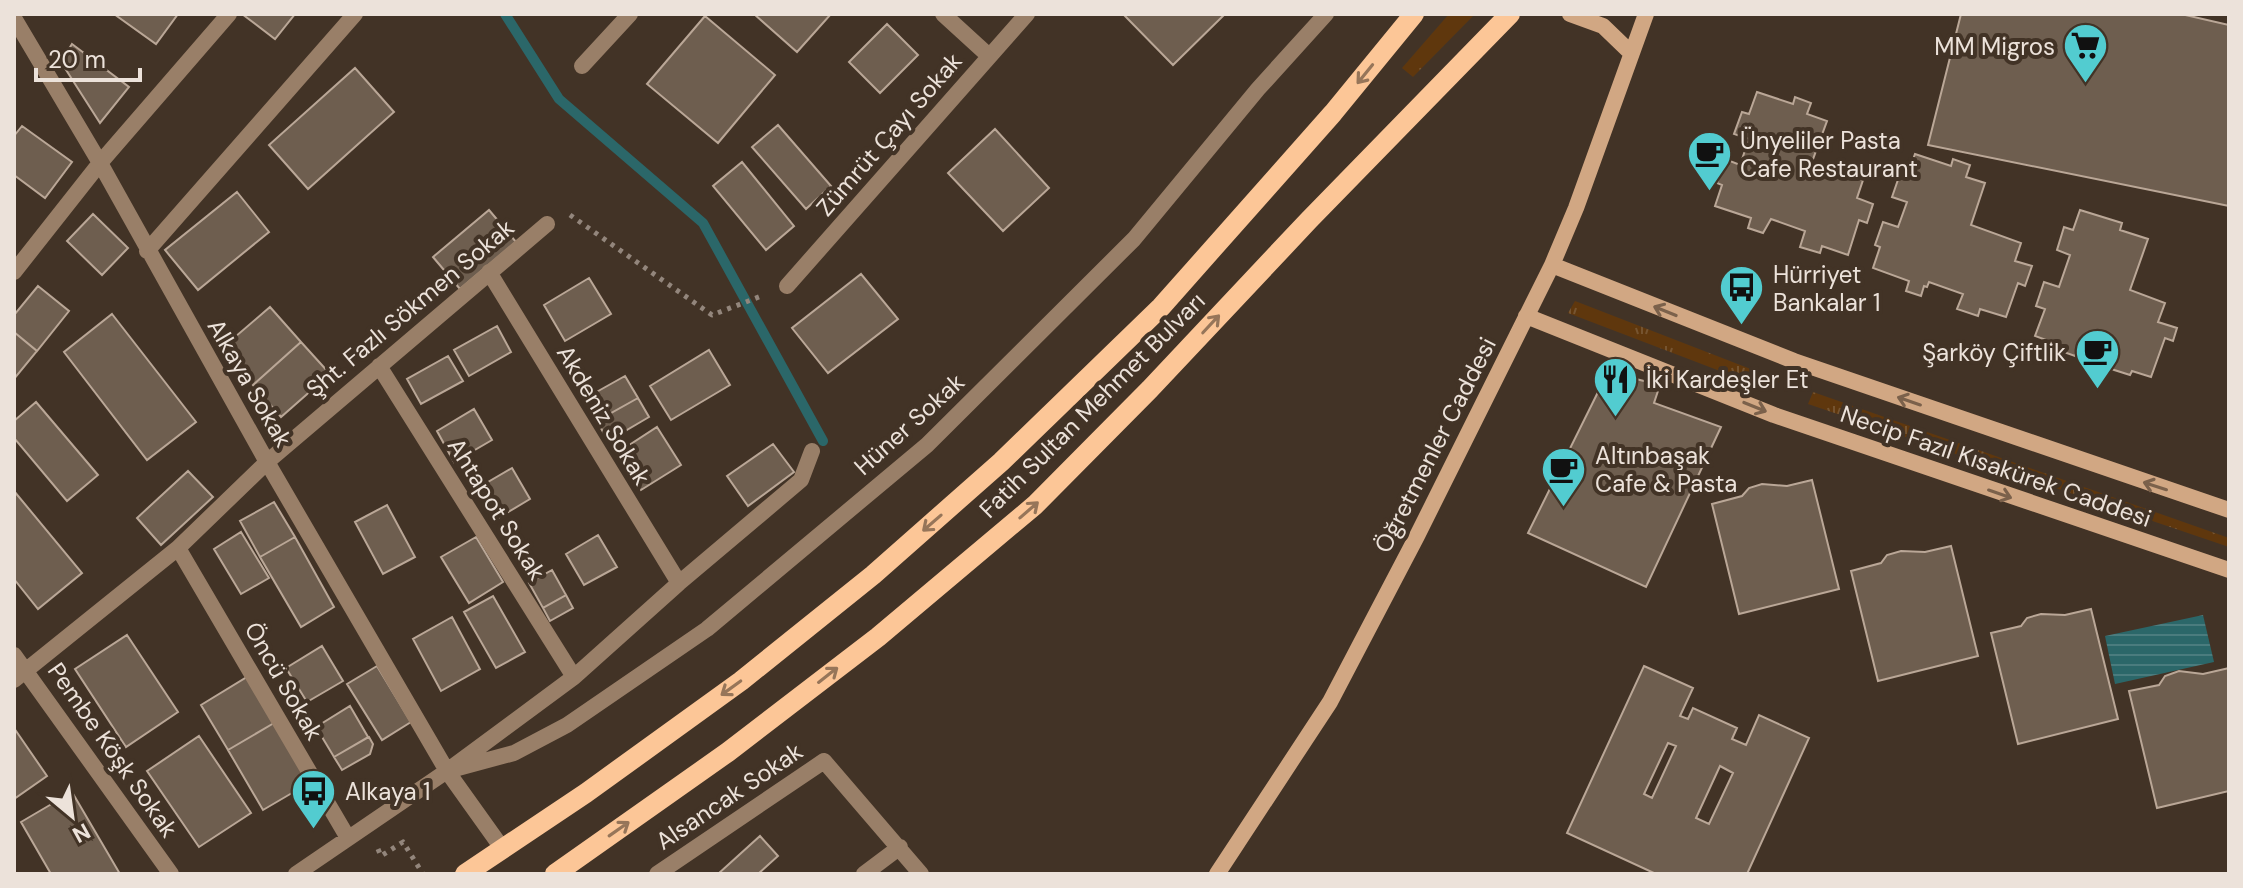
<svg xmlns="http://www.w3.org/2000/svg" width="2243" height="888" viewBox="0 0 2243 888" font-family="'DM Sans',sans-serif">
<style>
.grass{fill:url(#grass-tufts)}
.water{fill:url(#water-rules)}
.lines{fill:none;stroke-linecap:round;stroke-linejoin:round}
.stream{stroke:#2b6769;stroke-width:10}
.building{fill:#6e5e4f;stroke:#baa797;stroke-width:2;fill-rule:evenodd}
.path{stroke:#93867c;stroke-width:5;stroke-dasharray:4 6;stroke-linecap:butt}
.street{stroke:#997f68;stroke-width:16}
.secondary{stroke:#d1a783;stroke-width:16}
.primary{stroke:#fcc697;stroke-width:20}
.oneway{stroke:#967559}
.oneway2{stroke:#7b614b}
.labels{text-anchor:middle;dominant-baseline:central;stroke-width:8;stroke-linejoin:round;paint-order:stroke}
.poi-label{font-size:24px;fill:#ece2da;stroke:#423326;text-anchor:start}
.street-label{font-size:24px;fill:#ece2da;stroke:#423326}
</style>
<defs>
<pattern id="grass-tufts" width="24" height="20" patternUnits="userSpaceOnUse" patternTransform="scale(2)"><rect width="24" height="20" fill="#5f370d"/><path d="M3 7l-1-3M5 7V3M7 7l1-3M15 17l-1-3M17 17v-4M19 17l1-3" fill="none" stroke="#765430"/></pattern>
<pattern id="water-rules" width="6" height="5" patternUnits="userSpaceOnUse" patternTransform="scale(2)"><rect width="6" height="5" fill="#2b6769"/><path d="M0 2.5h6" fill="none" stroke="#4a7c7e"/></pattern>
</defs>
<rect width="100%" height="100%" fill="#423326"/>
<path class="grass" d="M1449,14H1475L1413,77L1402,68Z
M1575,301L1779,380L1775,392L1568,313Z
M1813,392L2229,538V547L1808,404Z"/>
<path class="water" d="M2203,615L2214,662L2115,684L2105,636Z"/>
<g class="lines">
<path class="stream" d="M505,14L559,99L703,223L823,441"/>
</g>
<path class="building" d="M114,14H178L156,44Z
M242,14H295L275,39Z
M754,14H831L797,52Z
M1123,14H1225L1173,65Z
M1961,14H2181L2229,25V206L1928,145Z
M705,16L775,75L718,143L647,84Z
M887,24L918,55L880,93L849,62Z
M72,44L129,87L100,123L61,62Z
M355,68L394,112L308,189L269,145Z
M1757,92L1793,104L1795,97L1811,103L1807,114L1827,121L1812,162L1863,180L1857,198L1873,204L1867,223L1859,220L1848,255L1822,246L1820,253L1800,247L1805,231L1771,219L1763,233L1748,228L1751,218L1715,206L1722,185L1717,183L1725,159L1740,165L1749,139L1734,134L1742,112L1749,114Z
M778,125L831,186L806,209L752,147Z
M22,126L72,162L45,198L14,175V136Z
M995,129L1049,188L1003,231L948,173Z
M1915,154L1951,166L1953,159L1970,165L1966,177L1985,183L1971,225L2021,243L2015,261L2032,266L2025,286L2018,283L2006,317L1980,309L1978,316L1957,309L1963,294L1929,282L1927,287L1924,286L1921,296L1906,291L1909,281L1873,268L1880,247L1875,245L1883,222L1898,227L1907,202L1892,197L1900,174L1907,176Z
M742,162L794,226L766,250L713,186Z
M237,192L269,232L198,290L165,250Z
M489,210L516,242L460,289L433,257Z
M2080,210L2122,223L2120,230L2148,239L2130,290L2165,303L2158,322L2177,328L2173,341L2165,338L2151,377L2132,371L2130,375L2105,367L2110,353L2080,342L2075,356L2058,350L2060,345L2035,336L2045,309L2036,306L2044,282L2059,287L2070,255L2057,250L2064,227L2073,230Z
M93,214L128,248L102,275L67,241Z
M861,274L898,319L828,373L792,328Z
M589,278L611,314L565,341L544,305Z
M38,286L69,311L37,351L14,332V315Z
M270,307L301,342L253,385L221,349Z
M112,314L196,422L147,460L64,352Z
M497,326L511,352L469,376L454,350Z
M14,332L37,351L14,379Z
M301,342L330,374L281,417L253,385Z
M709,350L730,385L671,420L650,386Z
M448,356L463,381L421,404L407,379Z
M1608,372L1660,385L1654,403L1721,427L1646,587L1528,533Z
M625,376L638,398L597,421L584,399Z
M638,398L649,417L608,441L597,421Z
M36,402L98,475L67,501L14,438V421Z
M474,409L492,440L454,462L437,431Z
M657,427L681,465L641,490L617,453Z
M773,444L794,472L748,506L727,476Z
M512,468L530,499L495,520L476,489Z
M188,471L213,497L161,545L137,518Z
M1812,480L1839,589L1739,614L1712,504L1742,496L1749,488L1762,484L1787,486Z
M14,491L82,573L38,609L14,579Z
M274,502L295,537L260,557L240,521Z
M387,505L415,557L383,574L355,522Z
M241,532L269,578L241,594L214,549Z
M598,535L617,567L584,585L566,554Z
M295,537L334,607L301,627L260,557Z
M476,537L503,582L469,603L441,557Z
M1951,546L1978,656L1878,681L1851,571L1881,563L1887,555L1901,551L1925,552Z
M552,570L566,595L543,608L529,583Z
M566,595L573,608L550,621L543,608Z
M493,596L525,652L496,668L464,612Z
M2091,609L2118,719L2018,744L1991,633L2021,626L2027,618L2041,614L2065,615Z
M452,617L480,669L441,691L413,639Z
M127,635L178,712L126,747L75,669Z
M322,646L343,681L307,702L286,668Z
M377,666L411,722L382,740L347,684Z
M1644,666L1693,688L1680,716L1688,719L1693,708L1737,728L1732,739L1746,745L1759,715L1809,738L1747,874H1656L1567,833ZM1668,743L1676,746L1652,798L1644,794ZM1720,766L1733,773L1709,824L1696,818Z
M2229,668V791L2157,808L2129,691L2159,685L2165,676L2179,671L2203,674Z
M247,677L274,723L228,750L201,705Z
M350,706L368,737L334,757L316,727Z
M274,723L309,783L263,810L228,750Z
M14,728L47,776L14,799Z
M199,736L251,813L199,847L147,771Z
M369,737L373,744L370,754L342,770L334,757Z
M72,792L120,874H51L21,822Z
M760,836L778,856L758,874H718Z"/>
<g class="lines">
<path class="path" d="M570,215L712,315L764,295
M378,849L381,856L403,842L423,874"/>
<path class="street" d="M943,14L989,56
M14,18L100,163L267,462L447,771L502,848
M582,66L630,14
M147,251L355,14
M14,272L100,163L229,14
M489,272L679,583
M787,286L1027,14
M379,366L574,677
M178,548L348,838
M14,655L171,874
M14,680L178,548L267,462L547,224
M447,771L514,753L567,725L707,629L927,445L1134,239L1258,89L1326,14
M296,874L447,771L574,677L679,583L801,480L812,451
M657,874L824,761L921,874
M864,874L900,847"/>
<path class="secondary" d="M1570,14L1603,26L1631,53
M1552,265L1794,361L2229,510
M1526,316L1774,415L2229,570
M1217,874L1330,702L1417,536L1552,265L1576,208L1646,14"/>
<path class="primary" d="M465,874L586,793L741,681L873,575L1001,462L1161,307L1333,113L1414,14
M555,874L728,752L878,637L1035,505L1150,389L1309,220L1510,14"/>
</g>
<defs><path id="oneway-shaft" d="M-6 0H5M1.5-3L5.5 0L1.5 3" fill="none" stroke-width="1.6" stroke-linecap="round" stroke-linejoin="round" transform="scale(2)"/></defs>
<g class="oneway">
<use href="#oneway-shaft" transform="translate(1365 74) rotate(129)"/>
<use href="#oneway-shaft" transform="translate(1211 324) rotate(-47)"/>
<use href="#oneway-shaft" transform="translate(1029 510) rotate(-41)"/>
<use href="#oneway-shaft" transform="translate(932 523) rotate(139)"/>
<use href="#oneway-shaft" transform="translate(828 675) rotate(-38)"/>
<use href="#oneway-shaft" transform="translate(731 688) rotate(144)"/>
<use href="#oneway-shaft" transform="translate(619 829) rotate(-35)"/>
</g>
<g class="oneway2">
<use href="#oneway-shaft" transform="translate(1665 311) rotate(-158)"/>
<use href="#oneway-shaft" transform="translate(1909 401) rotate(-161)"/>
<use href="#oneway-shaft" transform="translate(1755 407) rotate(22)"/>
<use href="#oneway-shaft" transform="translate(2155 486) rotate(-162)"/>
<use href="#oneway-shaft" transform="translate(2000 494) rotate(19)"/>
</g>
<defs>
<symbol id="supermarket-pin" viewBox="-11 -11 22 30"><path d="M0 17L-7.5 6A9.5 9.5 0 1 1 7.5 6Z" fill="#52ccd0" stroke="#423326"/><path d="M-6-5.5h2.5l.6 2H6L4.5 2H-2.5L-4.4-4H-6ZM-1.5 3.2a1.3 1.3 0 1 0 .1 0ZM3 3.2a1.3 1.3 0 1 0 .1 0Z" fill="#111"/></symbol>
<symbol id="cafe-pin" viewBox="-11 -11 22 30"><path d="M0 17L-7.5 6A9.5 9.5 0 1 1 7.5 6Z" fill="#52ccd0" stroke="#423326"/><path d="M-5.5-4.5H6V0H3Q3 3.5 0 3.5H-2.5Q-5.5 3.5-5.5 0ZM3-3.2v2h1.7v-2ZM-6 4.5H4V6H-6Z" fill="#111"/></symbol>
<symbol id="bus-pin" viewBox="-11 -11 22 30"><path d="M0 17L-7.5 6A9.5 9.5 0 1 1 7.5 6Z" fill="#52ccd0" stroke="#423326"/><path d="M-5-6H5V4H4V6H2V4H-2V6H-4V4H-5ZM-3.5-4V0h7V-4ZM-3.5 1.2v1.5H-2V1.2ZM2 1.2v1.5H3.5V1.2Z" fill="#111"/></symbol>
<symbol id="restaurant-pin" viewBox="-11 -11 22 30"><path d="M0 17L-7.5 6A9.5 9.5 0 1 1 7.5 6Z" fill="#52ccd0" stroke="#423326"/><path d="M-5-6h1v4h1v-4h1v4h1v-4h1v5L-1.5 .5V6h-2V.5L-5-1ZM5-6V6H3V1.5H1.5Q1.5-4 5-6Z" fill="#111"/></symbol>
</defs>
<g fill-rule="evenodd">
<use href="#supermarket-pin" x="2060" y="20" width="51" height="69"/>
<use href="#cafe-pin" x="1684" y="128" width="51" height="69"/>
<use href="#bus-pin" x="1716" y="262" width="51" height="69"/>
<use href="#cafe-pin" x="2072" y="326" width="51" height="69"/>
<use href="#restaurant-pin" x="1590" y="354" width="51" height="69"/>
<use href="#cafe-pin" x="1538" y="444" width="51" height="69"/>
<use href="#bus-pin" x="288" y="766" width="51" height="69"/>
</g>
<g class="labels">
<g class="poi-label">
<text x="2055" y="46" text-anchor="end">MM Migros</text>
<text x="1740" y="140">Ünyeliler Pasta<tspan x="1740" dy="28">Cafe Restaurant</tspan></text>
<text x="1773" y="274">Hürriyet<tspan x="1773" dy="28">Bankalar 1</tspan></text>
<text x="2066" y="352" text-anchor="end">Şarköy Çiftlik</text>
<text x="1646" y="379">İki Kardeşler Et</text>
<text x="1595" y="455">Altınbaşak<tspan x="1595" dy="28">Cafe &amp; Pasta</tspan></text>
<text x="345" y="791">Alkaya 1</text>
</g>
<g class="street-label">
<text transform="translate(889 134) rotate(-49)">Zümrüt Çayı Sokak</text>
<text transform="translate(410 308) rotate(-40)">Şht. Fazlı Sökmen Sokak</text>
<text transform="translate(250 383) rotate(60)">Alkaya Sokak</text>
<text transform="translate(1092 405) rotate(-45)">Fatih Sultan Mehmet Bulvarı</text>
<text transform="translate(604 415) rotate(59)">Akdeniz Sokak</text>
<text transform="translate(909 424) rotate(-42)">Hüner Sokak</text>
<text transform="translate(1435 445) rotate(-63)">Öğretmenler Caddesi</text>
<text transform="translate(1996 466) rotate(19)">Necip Fazıl Kısakürek Caddesi</text>
<text transform="translate(497 509) rotate(58)">Ahtapot Sokak</text>
<text transform="translate(284 681) rotate(60)">Öncü Sokak</text>
<text transform="translate(113 750) rotate(55)">Pembe Köşk Sokak</text>
<text transform="translate(729 796) rotate(-34)">Alsancak Sokak</text>
</g>
</g>
<rect width="2243" height="888" fill="none" stroke="#ece2da" stroke-width="32"/>
<g transform="translate(72 816) rotate(151)" stroke="#423326" stroke-width="6" paint-order="stroke">
<path d="M0-6L14 30L0 20L-14 30Z" fill="#ece2da"/>
<text y="-12" font-size="22" font-weight="bold" text-anchor="middle" fill="#ece2da">N</text>
</g>
<path d="M36 68v12h104v-12" fill="none" stroke="#ece2da" stroke-width="4"/>
<text x="48" y="68" font-size="24" fill="#ece2da" stroke="#423326" stroke-width="6" paint-order="stroke">20 m</text>
</svg>
